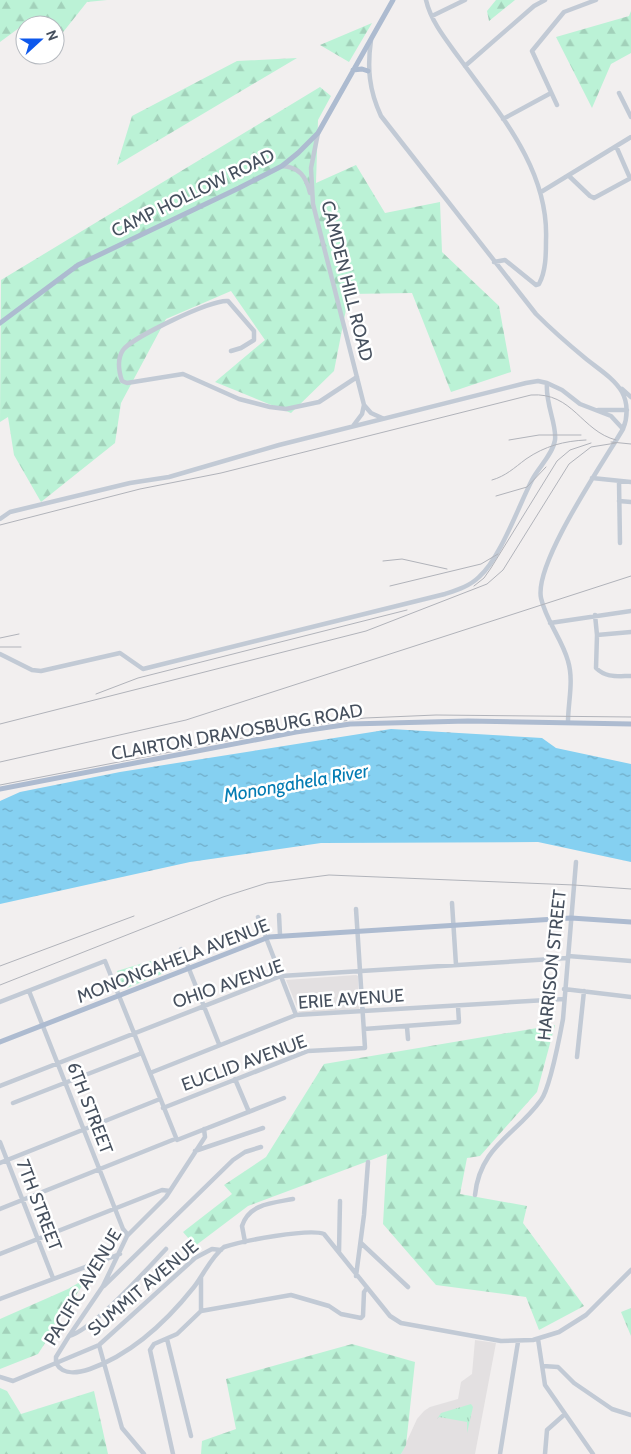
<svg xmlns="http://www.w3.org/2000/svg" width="631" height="1454" viewBox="0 0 631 1454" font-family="Cabin,sans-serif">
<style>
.education{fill:#e3e0e1}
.grass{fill:url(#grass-tufts)}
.forest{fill:url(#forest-firs)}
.cemetery{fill:url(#cemetery-stones)}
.water{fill:url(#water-ripples)}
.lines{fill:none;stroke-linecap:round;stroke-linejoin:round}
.minor{stroke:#c2cad5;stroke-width:4.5}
.major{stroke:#adbbd0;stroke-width:5}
.rail{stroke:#b1b3ba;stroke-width:1}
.labels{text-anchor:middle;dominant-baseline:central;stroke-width:5;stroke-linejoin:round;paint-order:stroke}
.street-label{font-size:18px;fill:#46505e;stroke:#fff}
.water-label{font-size:19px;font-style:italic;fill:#047cb3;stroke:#fff}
</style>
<defs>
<pattern id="grass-tufts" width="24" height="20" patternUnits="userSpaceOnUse" patternTransform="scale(1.25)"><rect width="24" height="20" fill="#bbf2d6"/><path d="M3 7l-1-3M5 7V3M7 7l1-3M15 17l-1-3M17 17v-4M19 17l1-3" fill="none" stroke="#a2d1ba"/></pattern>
<pattern id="forest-firs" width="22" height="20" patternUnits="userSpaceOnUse" patternTransform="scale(1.25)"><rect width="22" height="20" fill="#bbf2d6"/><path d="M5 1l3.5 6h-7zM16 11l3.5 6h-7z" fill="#a2d1ba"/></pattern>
<pattern id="cemetery-stones" width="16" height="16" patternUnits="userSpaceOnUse" patternTransform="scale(1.25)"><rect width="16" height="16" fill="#bbf2d6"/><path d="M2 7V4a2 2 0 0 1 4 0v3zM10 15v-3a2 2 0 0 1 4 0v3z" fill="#a2d1ba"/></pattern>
<pattern id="water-ripples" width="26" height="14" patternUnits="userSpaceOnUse" patternTransform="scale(1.25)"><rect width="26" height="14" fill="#85d0f1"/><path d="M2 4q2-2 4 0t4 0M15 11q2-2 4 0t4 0" fill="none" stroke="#6fabc6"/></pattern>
</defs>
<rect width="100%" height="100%" fill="#f2efef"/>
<path class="education" d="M356,975L358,976L359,1009L300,1014L286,980Z
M475,1340L496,1343L475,1454H401L417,1419L424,1411L430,1407L458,1399L461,1382L472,1374Z"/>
<path class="grass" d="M150,961L163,962L169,971L127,988V982L121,983L117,971Z
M471,1404L473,1407L467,1433V1422L439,1417L437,1419L441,1413Z"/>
<path class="forest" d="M0,0H107L87,2L60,36L55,35V25H25V29L19,28L0,42Z
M496,0H515L489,21L487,11Z
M631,11V53L611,64L592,108L556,37L629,16Z
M372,23L349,62L320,45Z
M297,58L117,165L132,116L237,61Z
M320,87L331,96L318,120L316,183L356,165L385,213L440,202L442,252L499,306L511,372L451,392L412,293L349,294L334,371L291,413L215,382L265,340L231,291L166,319L121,403L115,443L41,502L14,455L8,417L0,422L1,280Z
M555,1025L537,1092L480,1156L467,1158L460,1194L527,1206L523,1223L584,1306L539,1330L526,1297L436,1285L383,1224L387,1154L248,1206L195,1246L183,1232L232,1194L224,1185L266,1157L324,1064Z
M87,1278L38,1354L0,1369V1319L68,1289Z
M352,1344L415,1362L406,1445L401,1454H201L202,1441L236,1429L226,1379Z
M0,1388L7,1391L21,1414L94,1391L108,1454H0Z"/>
<path class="cemetery" d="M631,1308V1336L621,1312Z"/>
<path class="water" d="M391,729L542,738L556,748L631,764V862L538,842L321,843L190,862L0,904V801L20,792L120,772Z"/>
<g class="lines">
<path class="minor" d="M426,0C431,22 447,41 460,59C499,113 549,169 546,240C546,254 546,271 539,284L536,285L505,260L494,262
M432,16L465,0
M371,40C367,68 369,90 381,116L536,314C552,330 568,344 585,358C597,368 614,378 622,392C628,403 628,417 623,429C603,463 534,563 541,598C546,621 562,639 568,661C574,681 568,702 568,722
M465,66L534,6L545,0
M619,93L631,117
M557,105L532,51L564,12L596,0
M503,119L551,93
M318,133L311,168L313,204L364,405L362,414L353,426
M616,146L630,178
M282,166C299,167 306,176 310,193
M569,176L590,196L594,198L631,178
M541,192L631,137
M231,351L241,348L254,340V331L228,301C212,299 133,337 123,350C117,359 119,372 122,381L127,383L183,374L239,399L270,407L286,409L319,402L357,377
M547,383L562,390L580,404L611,416L623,429
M622,389L631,397
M364,405L371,413L382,418
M598,410H627
M592,478L631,482
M619,481L620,543
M619,501L631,502
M0,519L10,512L130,483L169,477L279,445L526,383L538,381L547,383C545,404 557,424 555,440C553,454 538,468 532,480C519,505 500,559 479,577C470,586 457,590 445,594L143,669L120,653L41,671L32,670L0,654
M595,615L597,635
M550,623L631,611
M631,632L597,635L596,668C606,678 617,676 631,676
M452,903L456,965
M279,915L280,935
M258,917L296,1015
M181,949L219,1044
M568,956L631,961
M564,989L631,997
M29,991L123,1229L128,1235
M0,1002L105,961L177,1140L284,1098
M407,1027L408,1039
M364,1029L459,1022L458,1006
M577,1057L584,991
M150,1073L296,1015L564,999
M235,1079L249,1112
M0,1086L281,976L568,958
M13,1103L142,1053
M163,1108L308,1051L365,1048L356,909
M0,1142L53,1278
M195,1151L263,1128
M0,1163L160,1099
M475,1195C480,1146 516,1135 541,1100C550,1088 560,1035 563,1019L576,862
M0,1209L175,1139
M245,1242L242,1226C249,1204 272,1203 293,1199
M361,1243L408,1287
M339,1252L340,1201
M0,1254L162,1190L170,1191
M356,1276L364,1215L368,1162
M104,1286L233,1160L245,1152L261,1147
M0,1299L120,1254
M201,1311L291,1295L329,1306L341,1314L361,1318L363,1316L364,1292L367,1288
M69,1336C94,1329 146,1270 166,1249
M167,1339L191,1436
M538,1339L545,1385L593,1454
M99,1345L122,1428L144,1454
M56,1363C63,1376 78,1373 90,1369C132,1354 167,1321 194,1287C204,1274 211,1257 224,1247C242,1241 309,1228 324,1234L390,1316L401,1323L501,1341L533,1340L559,1332L586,1315L631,1270
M56,1363V1357L69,1336L103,1286L127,1236L166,1197L205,1137L204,1129
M543,1366L558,1367L574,1383L612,1409L631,1415
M0,1377L13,1381L99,1345L195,1258L212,1249L221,1250
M173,1454L150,1350L154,1344L177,1334L201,1311V1277
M500,1454L518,1342
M545,1454L547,1430L565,1414"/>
<path class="major" d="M353,70L362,69L368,71
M0,323L78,265L239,188L282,166L298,153L318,133L393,0
M0,789L296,732L350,724L468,721L631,724
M0,1042L269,937L571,918L631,922"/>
<path class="rail" d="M509,440L539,435H581
M611,442L631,444
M492,480C506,476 514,468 526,459C545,446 564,441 586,440
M496,496L527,487L546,467
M0,525L140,489L221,473L531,395C573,392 581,431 616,440
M383,561L402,559L447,569
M390,586L481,564L498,554
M474,586L484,578L491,568L557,461L570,450L591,443
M0,638L19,634
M0,647H21
M96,694L138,678L407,610
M0,724L366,631L487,584L503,570L569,464L591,447L616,443
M0,762L186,720L631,576
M0,785L294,728L365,718L436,715L631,717
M0,966L134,916
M0,985L223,897L267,883L329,875L574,885L631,889"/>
</g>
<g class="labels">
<g class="street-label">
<text transform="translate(193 193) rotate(-26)">CAMP HOLLOW ROAD</text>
<text transform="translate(347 281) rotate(76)">CAMDEN HILL ROAD</text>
<text transform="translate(237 732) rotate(-10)">CLAIRTON DRAVOSBURG ROAD</text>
<text transform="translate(173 961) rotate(-21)">MONONGAHELA AVENUE</text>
<text transform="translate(552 965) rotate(-84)">HARRISON STREET</text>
<text transform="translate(228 984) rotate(-19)">OHIO AVENUE</text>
<text transform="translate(351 999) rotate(-4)">ERIE AVENUE</text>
<text transform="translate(244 1063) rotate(-20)">EUCLID AVENUE</text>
<text transform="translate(90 1108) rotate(69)">6TH STREET</text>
<text transform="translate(39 1205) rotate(69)">7TH STREET</text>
<text transform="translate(83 1287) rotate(-59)">PACIFIC AVENUE</text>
<text transform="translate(143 1288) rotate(-40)">SUMMIT AVENUE</text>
</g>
<g class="water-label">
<text transform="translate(296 783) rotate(-10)">Monongahela River</text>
</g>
</g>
<g transform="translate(40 40) rotate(69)"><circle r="24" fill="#ffffff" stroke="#b5b9bf"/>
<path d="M0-4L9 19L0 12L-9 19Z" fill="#0e58ec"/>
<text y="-8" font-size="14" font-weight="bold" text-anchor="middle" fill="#46505e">N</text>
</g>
</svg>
